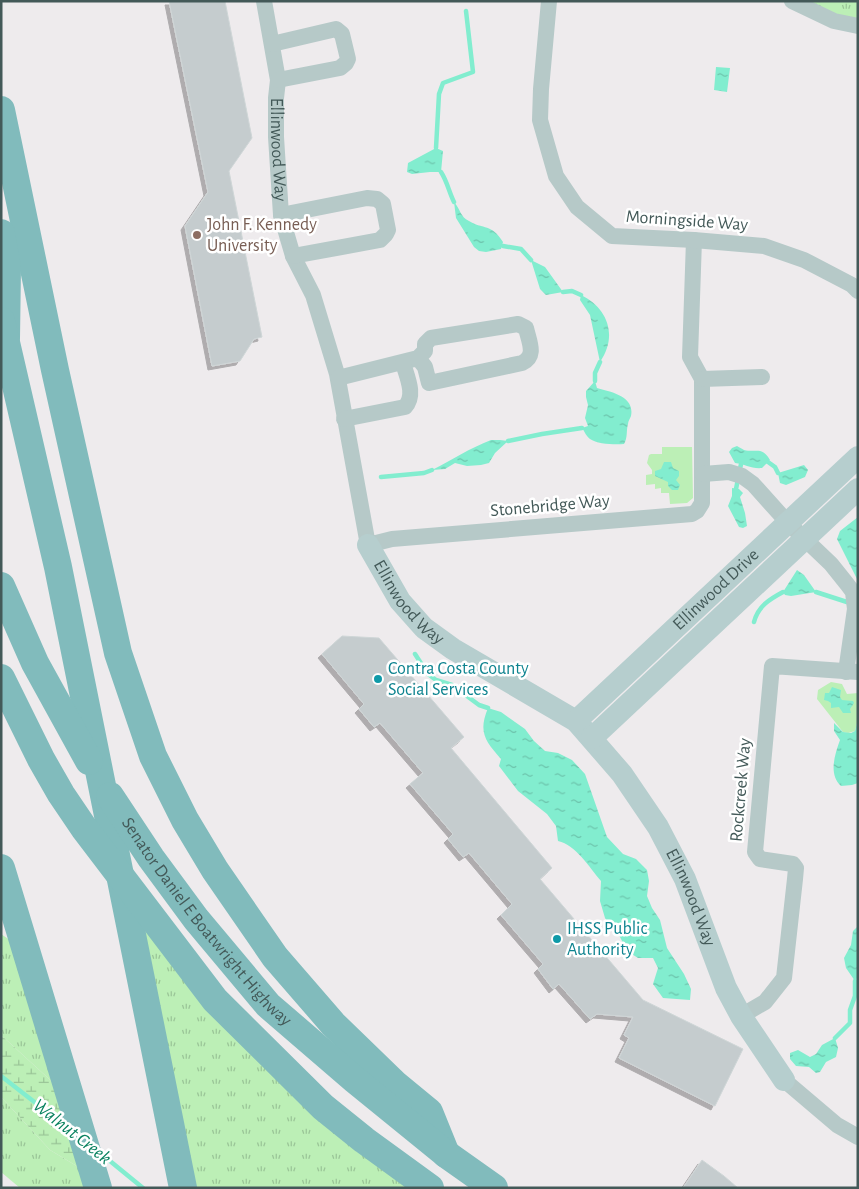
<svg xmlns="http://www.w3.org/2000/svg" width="859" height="1189" viewBox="0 0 859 1189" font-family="'Alegreya Sans',sans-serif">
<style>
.grass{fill:url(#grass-tufts)}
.wetland{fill:url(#wetland-marsh)}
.garden{fill:#bcefb6}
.water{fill:url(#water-ripples)}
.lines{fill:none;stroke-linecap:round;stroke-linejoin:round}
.stream{stroke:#82edcf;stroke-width:4.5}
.building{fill:#c5ccce;stroke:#cfd6d7;filter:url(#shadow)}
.street{stroke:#b6c9c8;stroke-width:16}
.secondary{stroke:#b6cece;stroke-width:22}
.highway{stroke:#81bbbc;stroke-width:28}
.education-dot{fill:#8d6e63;stroke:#fff;stroke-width:2}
.culture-dot{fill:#0f9aa8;stroke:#fff;stroke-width:2}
.labels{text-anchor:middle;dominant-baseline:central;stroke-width:5;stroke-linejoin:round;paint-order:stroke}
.street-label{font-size:18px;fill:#435958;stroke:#fff}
.education-label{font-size:18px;fill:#785e54;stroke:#fff;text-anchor:start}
.culture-label{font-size:18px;fill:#0d838f;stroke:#fff;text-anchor:start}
.water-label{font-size:19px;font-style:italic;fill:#0a8260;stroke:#fff}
</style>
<defs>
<pattern id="grass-tufts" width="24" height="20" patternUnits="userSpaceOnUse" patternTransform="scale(1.25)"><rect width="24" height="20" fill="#bcefb6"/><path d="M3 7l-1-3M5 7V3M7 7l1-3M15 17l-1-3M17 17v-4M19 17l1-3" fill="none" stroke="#9ac597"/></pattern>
<pattern id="wetland-marsh" width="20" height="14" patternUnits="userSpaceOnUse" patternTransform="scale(1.25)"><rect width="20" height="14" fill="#bcefb6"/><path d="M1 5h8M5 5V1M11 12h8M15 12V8" fill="none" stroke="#9ac597"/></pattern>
<pattern id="water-ripples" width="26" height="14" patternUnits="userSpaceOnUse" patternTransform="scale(1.25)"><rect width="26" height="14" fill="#82edcf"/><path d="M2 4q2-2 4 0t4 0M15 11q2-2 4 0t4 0" fill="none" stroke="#6cc3ab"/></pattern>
<filter id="shadow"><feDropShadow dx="-4" dy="4" stdDeviation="0" flood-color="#0004"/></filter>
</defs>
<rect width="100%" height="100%" fill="#eeebed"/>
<path class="grass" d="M792,1H858V26Z
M135,895L215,1000L430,1188H183Z
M1,934L26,951L71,1099L1,1035Z
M1,1097L50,1150L95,1177L98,1188H20L1,1172Z"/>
<path class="wetland" d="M1,1035L71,1099L95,1177L50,1150L1,1097Z"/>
<path class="garden" d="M662,447H692L693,498L687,503L670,504L669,493H661V488L655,489V484L646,485V475L652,474V470L647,463L649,455L651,454H662Z
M831,682L842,684L847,694L858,693V719L855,731L848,733L843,732L817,699L818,690Z"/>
<path class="water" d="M716,67L730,68L727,92L714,90Z
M436,148L443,151L441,172H430L412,174L407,172L408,163Z
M454,202C460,208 460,217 469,221C484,230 491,223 503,242L501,249L486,252L479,251L474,247L456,218Z
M531,260L545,267L563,292L546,295L540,289Z
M581,295C608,308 618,336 600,362L590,315L580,300Z
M595,381L597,388C611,392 635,396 631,416C630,419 628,421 628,424C626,431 628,437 624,444C615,445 597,444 590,439C586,436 585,432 582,428L588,426L585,418L588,405L586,397V391Z
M491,440H500L508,441L495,453L489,463L481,465L467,466L455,463L445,469L432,470C452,460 470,448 491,440Z
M737,446C739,447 742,449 744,450C756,453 762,446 770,460L762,468C751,469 745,464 735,463L729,452L732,448Z
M664,462H671L673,468L679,471V476L676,480L680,485L678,490H672L668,486V482L655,476V471L661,469Z
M804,465L808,470L805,477L786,485L780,483L778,473Z
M732,488L739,489L743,493L740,497L745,513L747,526L743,528L739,527L728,506L732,496Z
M858,517V581L837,539L840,531Z
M797,570L804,575L816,592L791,596L785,595L783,592Z
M832,687L841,690L840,697L842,700L853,701L854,703L850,709L851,713H843L839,707L831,708V703L828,701L824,700L825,693H829Z
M488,708L501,712L515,722L525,729L534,741L545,751L558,753L572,760L585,774L607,837L623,854L636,859L647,870L649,881L647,896L652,908L660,920L667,948L684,974L691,989L690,1000L663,998L653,984L658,968L653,958H638L627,951L619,935L611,928L605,918L600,901L601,881C589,867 576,845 558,841L556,826L547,814L518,791L499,766L501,759C485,741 478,732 488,708Z
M858,719V783L852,785L841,786C828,774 835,754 840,740L834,731V723L843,732L851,733L855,731Z
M858,926V977L855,981L846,968L844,958L851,945L853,931Z
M835,1038L838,1048L836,1057L826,1062L820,1072L816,1073L809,1067L796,1066L790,1059V1053L798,1050L810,1057L816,1054L822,1045Z"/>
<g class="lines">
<path class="stream" d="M436,148L439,94L443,83L473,72L466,11
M441,172C447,181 449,192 454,202
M503,246L521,249L531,260
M563,292L572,291L581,295
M595,381V373L600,362
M508,441L542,434L582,428
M768,462L775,467L778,473
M381,477L424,473L432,470
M736,489L741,464
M816,592L850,603
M754,622C758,606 770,599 783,592
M415,654L428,674L436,680L452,685L479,705L488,708
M835,1038L850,1023V1010L855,996V981
M1,1076L69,1129
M99,1152L143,1188"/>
</g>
<path class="building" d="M169,1H225L252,138L229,171L262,337L254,339L240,361L212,366L185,226L208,192Z
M342,636L379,638L464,737L451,748L552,868L540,879L643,1000L743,1049L715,1106L619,1058L629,1038L624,1035L633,1017L597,1014L590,1019L559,984L553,989L538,969L543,964L501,915L512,904L469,853L463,857L448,839L453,834L410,784L423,773L380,723L374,727L359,709L364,704L322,654Z
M702,1160L724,1176L738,1188H683Z"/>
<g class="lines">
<g class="street">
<path id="s1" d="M264,1L278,80L276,98V137L281,215L293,256L313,295L337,374L368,545L392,539L692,514L697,511L702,503V379L690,357L694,240"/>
<path d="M549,1L541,89L540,120L556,176L577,207L612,236L694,240L764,246L804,260L852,285L858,291"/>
<path d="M792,1L834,21L858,26"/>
<path d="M272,44L336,29L342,34L348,59L346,63L340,68L278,80"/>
<path d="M281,215L367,198L377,199L383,204L388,230L386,234L380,240L293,256"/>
<path d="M338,378L418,358L425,351V344L431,338L518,324L526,328C529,342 537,356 522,363L429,383L425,367L418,358"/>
<path d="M702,379L762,377"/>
<path d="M344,419L405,407C416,395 407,377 403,363"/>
<path d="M703,474L729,472L742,476L753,484L788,523L831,564L847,584L853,592L855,609L846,672"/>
<path d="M741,1016L765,1002L784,978L795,879L796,868L793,864L760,859L755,852L772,666L858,672"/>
<path d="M784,1080L837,1125L858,1137"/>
</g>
<g class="secondary">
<path id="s2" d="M368,545L400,601L424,628L453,649L576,721L622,774L658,827L685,879L726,988L741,1016L784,1080"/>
<path id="s3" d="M576,721L858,457"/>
<path d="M592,738L858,489"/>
</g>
<g class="highway">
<path d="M1,110L55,370L118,653L153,756L185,820L215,870L275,957L333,1024L395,1084L429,1112L446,1154"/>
<path d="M1,233L7,267L6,338"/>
<path d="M1,321L58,567L183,1188"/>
<path d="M1,586L35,663L89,761"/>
<path d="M1,678L41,759L61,794L84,828L215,1000L323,1107L364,1140L430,1188"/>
<path id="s4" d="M110,796L151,858L196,919L268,1005L355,1080L446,1154L494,1188"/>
<path d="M1,868L98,1188"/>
</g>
</g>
<circle class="education-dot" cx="197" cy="235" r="5"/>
<g class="culture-dot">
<circle cx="378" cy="679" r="5"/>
<circle cx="557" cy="939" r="5"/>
</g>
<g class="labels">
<g class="street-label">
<text stroke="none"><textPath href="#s1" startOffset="150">Ellinwood Way</textPath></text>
<text transform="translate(687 221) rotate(4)">Morningside Way</text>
<text transform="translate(550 506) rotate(-5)">Stonebridge Way</text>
<text stroke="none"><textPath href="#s3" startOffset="192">Ellinwood Drive</textPath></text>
<text stroke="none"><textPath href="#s2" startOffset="71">Ellinwood Way</textPath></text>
<text transform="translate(741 790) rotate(-85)">Rockcreek Way</text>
<text stroke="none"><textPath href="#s2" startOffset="491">Ellinwood Way</textPath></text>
<text stroke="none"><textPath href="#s4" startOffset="159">Senator Daniel E Boatwright Highway</textPath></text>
</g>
<g class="education-label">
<text x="207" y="225">John F. Kennedy<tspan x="207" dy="21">University</tspan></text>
</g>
<g class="culture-label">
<text x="388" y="669">Contra Costa County<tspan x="388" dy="21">Social Services</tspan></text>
<text x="567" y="929">IHSS Public<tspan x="567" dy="21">Authority</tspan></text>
</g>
<g class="water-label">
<text transform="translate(72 1132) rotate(38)">Walnut Creek</text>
</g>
</g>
<rect width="859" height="1189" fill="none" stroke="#435958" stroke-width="5"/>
</svg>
